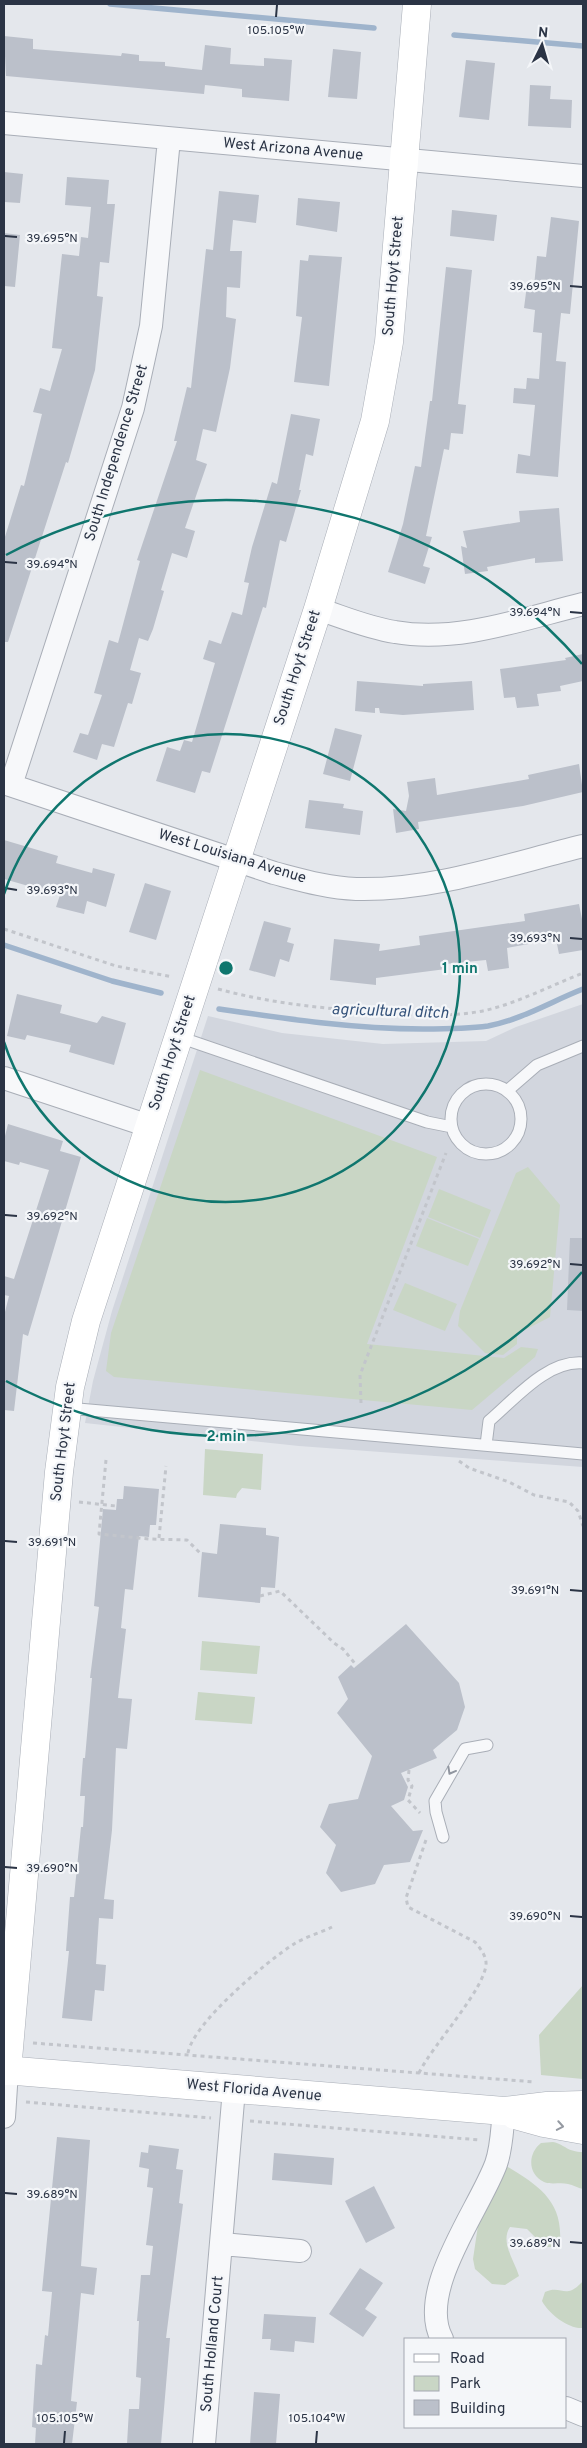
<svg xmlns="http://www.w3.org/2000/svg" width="587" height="2448" viewBox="0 0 587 2448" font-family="Overpass,sans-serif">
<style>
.built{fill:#d2d6de}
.green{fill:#c9d6c5}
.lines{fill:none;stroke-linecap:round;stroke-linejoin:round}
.stream{stroke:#9fb4cc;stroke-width:5.5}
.building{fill:#bbc0ca}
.lane-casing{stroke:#a9aeb7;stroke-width:13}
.street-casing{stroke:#a9aeb7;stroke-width:24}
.secondary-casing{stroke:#a9aeb7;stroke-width:29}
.path{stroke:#c2c5cb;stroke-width:3;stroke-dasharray:4 4;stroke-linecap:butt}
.lane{stroke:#f7f8fa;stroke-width:11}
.street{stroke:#f7f8fa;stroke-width:22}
.secondary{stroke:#fff;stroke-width:28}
.oneway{stroke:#9196a0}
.oneway2{stroke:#959aa2}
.ticks{fill:none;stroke:#2b3445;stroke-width:2}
.ring{fill:none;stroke:#0f766e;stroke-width:2.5}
.labels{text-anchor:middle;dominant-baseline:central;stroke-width:4.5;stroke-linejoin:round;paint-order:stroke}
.street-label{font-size:15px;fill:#2b3445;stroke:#f4f6f9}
.water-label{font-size:16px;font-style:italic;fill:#34527a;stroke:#f4f6f9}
.ticks-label{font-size:12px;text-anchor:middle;fill:#2b3445;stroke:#f4f6f9;stroke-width:4.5;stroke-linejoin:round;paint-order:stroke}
.centre{fill:#0f766e;stroke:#f4f6f9;stroke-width:2.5}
.ring-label{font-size:15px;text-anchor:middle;font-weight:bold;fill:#0f766e;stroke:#f4f6f9;stroke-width:4.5;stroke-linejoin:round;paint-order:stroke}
</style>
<rect width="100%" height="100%" fill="#e4e7ec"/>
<path class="built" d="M583,1004V1467L299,1446L85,1423L93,1381L112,1311L208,1016L282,1033L383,1044L486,1041L516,1027Z"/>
<path class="green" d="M200,1070L437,1157L367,1344L504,1358L521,1347L538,1349L535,1357L472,1410L114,1377L106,1371L111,1333Z
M528,1167L560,1205L550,1317L517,1334V1344L503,1355L485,1353L458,1326L460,1311L516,1173Z
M439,1189L491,1210L480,1238L428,1217Z
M427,1218L479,1239L468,1266L416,1246Z
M405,1283L457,1304L445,1331L393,1310Z
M205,1449L263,1454L261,1490L242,1488L237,1494L236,1498L203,1495Z
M202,1641L260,1646L257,1674L200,1670Z
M198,1692L255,1697L252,1724L195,1720Z
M583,1985V2079L541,2075L539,2035Z
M553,2142C566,2145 567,2152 583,2152V2189C578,2188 573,2185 568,2184C561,2182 551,2185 544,2182C527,2174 528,2153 541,2143Z
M503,2164C536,2184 563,2199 560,2242L555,2247H545L527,2229L510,2227C500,2242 514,2260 519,2276L505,2285L492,2284L475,2269L473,2259L480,2212Z
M583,2281V2328C568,2329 549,2314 542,2301L545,2292C562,2284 565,2301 583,2281Z"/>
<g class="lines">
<path class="stream" d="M110,4L374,28
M454,35L583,46
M4,945L112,981L161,993
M219,1009C287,1019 355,1029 423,1029C445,1029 467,1029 488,1026C521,1020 552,1001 583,989"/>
</g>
<path class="building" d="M4,36L33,39V49L121,56L122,53L139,55V61L165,62V66L202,70L205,45L231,48L230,64L264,66V58L292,60L289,101L242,97V89L205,85L204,94L6,76Z
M333,49L361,52L357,99L328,97Z
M466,60L495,63L489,120L459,117Z
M530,85L551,86L550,99L572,100L571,128L528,126Z
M4,172L23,174L20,203L4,202Z
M67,177L109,180L107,204H115L109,263L100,262L97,296L103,297L95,370L68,463L66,462L8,642H4V540L21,485L24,486L42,414L33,412L40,388L50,391L62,349L52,348L62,254L79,256L81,237L88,238L91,207L65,205Z
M219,191L259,195L256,223L233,220L230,251H242L240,288L227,287L226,317L236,319L230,368L216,432L203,429L196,460L207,464L185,528L195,531L187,558L172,553L161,590L164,591L153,629L148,641L139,638L130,670L141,673L132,704L128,703L114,747L102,744L97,760L73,752L80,733L88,735L102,695L94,693L109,640L118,643L140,561L137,560L177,441H174L187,387L191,388L206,249L213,250Z
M298,198L340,202L337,232L296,225Z
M452,210L497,215L494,241L450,236Z
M551,217L579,221L570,314L561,313L556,361L566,362L558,477L516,473L518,454L530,456L535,405L513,403L514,388L526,389L527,378L539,379L542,333L533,332L535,310L524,308L527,285L534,286L537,256L546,257Z
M4,233L20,235L15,287L4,286Z
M309,255L342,257L329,386L294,382L302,317L296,316L300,260L308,261Z
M446,267L472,270L458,404L466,405L463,434L451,433L449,450L444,449L426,536L432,537L423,566L430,568L425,584L388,572L403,524L415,466L421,467L430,401H432Z
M291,414L320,419L313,456L306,454L299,490H301L286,542L280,540L266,608L263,607L210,773L202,771L195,793L156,781L167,747L180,751L184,740L192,742L215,663L203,659L209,640L221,644L232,612L242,615L249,583L244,582L252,547L272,482L277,484Z
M559,508L563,561L535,563V558L487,567L488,571L465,574L461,546L467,548L463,531L520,522L519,511Z
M583,654V681L560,686L561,691L537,694L539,706L517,708L515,697L504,698L500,669L566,660L565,658Z
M357,681L423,686V684L472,681L474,710L403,715L380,713L379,708H375V713L355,711Z
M335,728L362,735L350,781L323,774Z
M579,764L583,792L523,806L418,822L419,829L396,833L393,809L406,811L409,796L407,782L435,778L437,795L529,779L528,775Z
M309,800L344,804L343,808L363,811L360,835L305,828Z
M4,840L58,856L56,863L92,873L93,868L115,874L106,907L87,901L84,914L56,907L60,895L4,879Z
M145,883L171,891L156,940L129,932Z
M579,904L583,924V950L559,954L556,939L507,948L509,968L488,971L486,960L445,964L446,969L376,978V985L330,980L334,939L380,944L379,951L420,945L419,936L525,921L524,914Z
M264,921L291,928L287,942L294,944L289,962L280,959L275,977L249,970Z
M17,994L62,1005L60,1013L97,1023L102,1016L126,1023L114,1065L69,1052L71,1045L27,1035L25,1040L7,1036Z
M8,1124L63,1141L60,1151L81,1157L28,1336L23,1334L14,1411L4,1410V1316L9,1296L4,1295V1276L14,1279L49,1170L20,1162L19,1165L4,1161V1140Z
M570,1238H583V1311L567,1310Z
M124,1486L159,1489L156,1525H150L149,1537L139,1536L133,1590L125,1589L121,1628L126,1629L118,1698L132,1699L127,1749L116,1748L112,1830L104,1899L114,1900L113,1919L99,1918L96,1964L106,1965L104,1991L95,1990L92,2021L62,2018L69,1951H66L70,1897H74L81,1827H83L85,1796H80L83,1758H85L92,1678H90L99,1607L94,1606L103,1509L116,1510L117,1499H123Z
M220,1524L266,1528V1535L279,1537L275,1588L261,1587L260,1603L198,1597L202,1552L217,1554Z
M406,1624L459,1683L465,1707L457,1730L433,1750L437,1758L401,1773L408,1787L404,1800L391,1806L413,1831L423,1830L410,1862L384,1865L375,1884L341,1892L326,1873L336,1845L320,1827L329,1804L358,1799L372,1756L337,1713L348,1699L338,1677L351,1665L354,1668Z
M57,2137L90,2140L81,2266L97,2268L94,2295L81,2293L71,2401L77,2402L72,2444H35L36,2428L32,2427L36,2364L42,2365L45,2335L48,2336L52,2292L42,2291Z
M149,2145L179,2149L176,2169L183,2170L179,2203L183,2204L166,2338H170L161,2444H127L129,2409H139L141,2378L136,2377L139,2321H137L141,2275H150L153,2246L146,2245L153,2188L147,2187L149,2169L139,2167L141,2152L148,2153Z
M274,2153L334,2158L332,2185L272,2180Z
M374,2186L395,2228L366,2243L345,2201Z
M360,2268L383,2283L365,2309L377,2317L363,2337L329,2314Z
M264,2314L316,2317L314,2343L295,2341L294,2352L270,2350L271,2339H262Z
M254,2392L280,2394L276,2444H250Z"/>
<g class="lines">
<defs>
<path id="lane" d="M179,1037L427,1122L452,1127
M451 1119a35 35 0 1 1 70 0a35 35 0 1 1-70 0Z
M507,1091L537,1065L583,1046
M67,1408L583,1454
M486,1445L489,1421C515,1399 547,1360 583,1363
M443,1837L436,1812L435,1801L465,1749L487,1745"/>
<path id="street" d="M4,123L583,176
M318,609C343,617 368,628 395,632C458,643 522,619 583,604
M4,783L274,873C301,880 328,888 356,889C433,891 509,864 583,846
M11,785L133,408L151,326L169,139
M4,1078L149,1126
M4,2117L7,2071
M222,2244L300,2251
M442,2339C416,2291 479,2210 496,2164C502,2147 502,2128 504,2111
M566,2408L583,2415
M204,2444L234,2089"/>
<path id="secondary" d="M4,2070L504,2111L547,2106L583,2105
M7,2071L59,1472L70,1387L86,1321L318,609L375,421L389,342L417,4
M515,2115L544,2123L583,2130"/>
</defs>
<use href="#lane" class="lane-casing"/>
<use href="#street" class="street-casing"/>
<use href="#secondary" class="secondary-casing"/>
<path class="path" d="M4,929L116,966L173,977
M218,989C269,1003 320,1008 373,1012C410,1015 451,1018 487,1010C520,1002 552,985 583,973
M361,1403L360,1375L446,1153
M106,1460L99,1534L149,1539L187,1540L202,1555
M459,1461L469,1468L509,1482L534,1495L569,1502L578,1511L583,1526
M79,1502L116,1506
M159,1538L166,1466
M260,1596L280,1591L334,1643L343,1649L357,1666
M409,1770L408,1780L412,1786L408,1800L420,1813
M33,2043L535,2082
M188,2053C193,2023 267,1961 294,1944C305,1937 320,1933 332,1927
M419,2073C431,2047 488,1986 486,1962C485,1954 480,1948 475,1942L408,1907L406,1898L427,1837
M26,2102L211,2118
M250,2121L480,2140"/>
<use href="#lane" class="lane"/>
<use href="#street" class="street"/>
<use href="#secondary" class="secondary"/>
</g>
<defs><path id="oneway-chevron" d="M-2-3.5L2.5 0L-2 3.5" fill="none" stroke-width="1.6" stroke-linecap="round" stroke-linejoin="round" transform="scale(1.25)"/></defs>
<use class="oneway" href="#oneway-chevron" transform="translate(451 1771) rotate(119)"/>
<use class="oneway2" href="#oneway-chevron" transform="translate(560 2126) rotate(10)"/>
<path class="ticks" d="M276,17L277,5M5,236L17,237M570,286L582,287M5,562L17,563M570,612L582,613M5,888L17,890M570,938L582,939M5,1215L17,1216M570,1264L582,1265M5,1541L17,1542M570,1590L582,1591M5,1867L17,1868M570,1916L582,1917M5,2193L17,2194M570,2242L582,2243M64,2443L65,2431M316,2443L317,2431"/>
<g class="ring">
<path d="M4 894A234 234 0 1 1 4 1042"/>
<path d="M582 1272A468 468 0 0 1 6 1381M6 555A468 468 0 0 1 582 664"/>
</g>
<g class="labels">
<g class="street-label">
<text transform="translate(293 150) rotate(5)">West Arizona Avenue</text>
<text transform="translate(394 276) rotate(-85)">South Hoyt Street</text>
<text transform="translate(117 453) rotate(-73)">South Independence Street</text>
<text transform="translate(298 668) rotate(-72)">South Hoyt Street</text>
<text transform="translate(232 857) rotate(17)">West Louisiana Avenue</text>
<text transform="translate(173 1053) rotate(-72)">South Hoyt Street</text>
<text transform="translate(64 1442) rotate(-83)">South Hoyt Street</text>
<text transform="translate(254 2091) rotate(5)">West Florida Avenue</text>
<text transform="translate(213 2344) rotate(-85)">South Holland Court</text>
</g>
<g class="water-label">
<text transform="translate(390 1012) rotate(2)">agricultural ditch</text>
</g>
</g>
<g class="ticks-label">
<text x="276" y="34">105.105°W</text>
<text x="52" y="242">39.695°N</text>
<text x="535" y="290">39.695°N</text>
<text x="52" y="568">39.694°N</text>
<text x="535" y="616">39.694°N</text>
<text x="52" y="894">39.693°N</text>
<text x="535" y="942">39.693°N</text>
<text x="52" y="1220">39.692°N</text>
<text x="535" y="1268">39.692°N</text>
<text x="52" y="1546">39.691°N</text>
<text x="535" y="1594">39.691°N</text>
<text x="52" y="1872">39.690°N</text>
<text x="535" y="1920">39.690°N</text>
<text x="52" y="2198">39.689°N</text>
<text x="535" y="2247">39.689°N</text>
<text x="65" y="2422">105.105°W</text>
<text x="317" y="2422">105.104°W</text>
</g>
<circle cx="226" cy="968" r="8" class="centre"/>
<g class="ring-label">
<text x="460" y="973">1 min</text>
<text x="226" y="1441">2 min</text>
</g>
<rect width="587" height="2448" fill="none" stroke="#2b3445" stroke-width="10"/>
<rect x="404" y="2338" width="162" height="90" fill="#f4f6f9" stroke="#a4a8b1"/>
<rect x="414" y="2354" width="25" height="8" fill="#ffffff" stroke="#a4a8b1"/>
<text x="450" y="2363" font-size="15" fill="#2b3445">Road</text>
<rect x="414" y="2376" width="25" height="15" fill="#c9d6c5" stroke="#a4a8b1"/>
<text x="450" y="2388" font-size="15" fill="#2b3445">Park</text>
<rect x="414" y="2400" width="25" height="15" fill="#bbc0ca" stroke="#a4a8b1"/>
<text x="450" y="2413" font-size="15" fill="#2b3445">Building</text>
<g transform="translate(542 45) rotate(5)" stroke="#f4f6f9" stroke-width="4" paint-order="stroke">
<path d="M0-4L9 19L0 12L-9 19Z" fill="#2b3445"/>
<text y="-8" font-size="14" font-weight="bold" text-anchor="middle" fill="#2b3445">N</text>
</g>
</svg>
